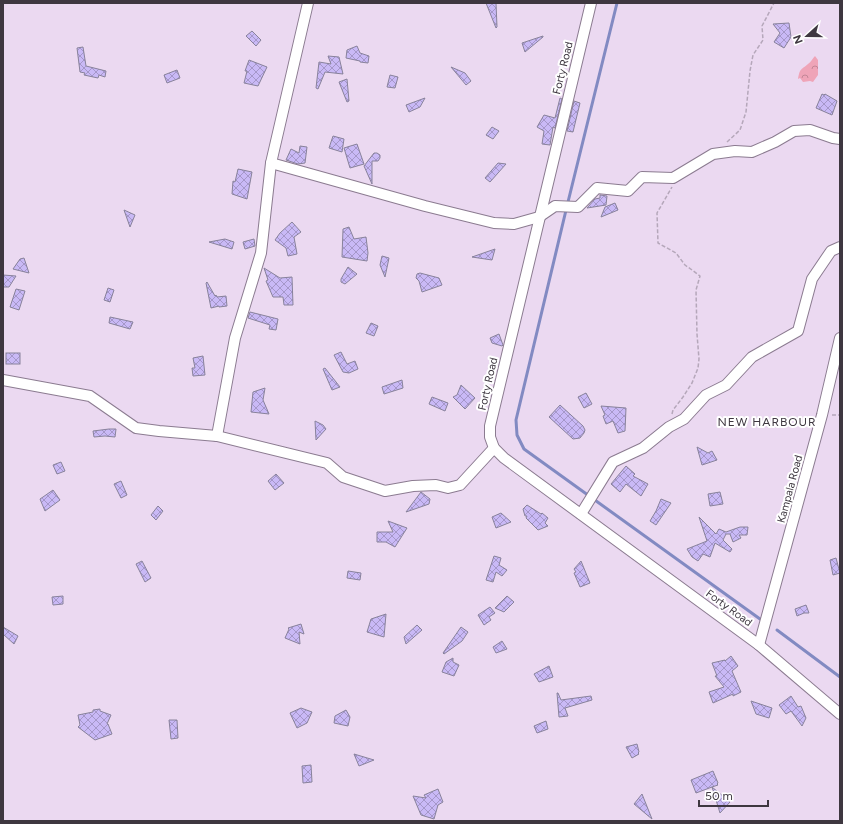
<svg xmlns="http://www.w3.org/2000/svg" width="843" height="824" font-family="Figtree,sans-serif">
	<style>
		.forest { fill: url(#forest-crowns) }
		.lines { fill: none; stroke-linecap: round; stroke-linejoin: round }
		.stream { stroke: #828ac2; stroke-width: 3 }
		.building { fill: url(#building-cross-hatch); stroke: #88829b }
		.street-casing { stroke: #8b7b90; stroke-width: 12 }
		.path { stroke: #b5a7ba; stroke-width: 1.5; stroke-dasharray: 4 2; stroke-linecap: butt }
		.street { stroke: #fff; stroke-width: 10 }
		.labels { text-anchor: middle; dominant-baseline: central; stroke-width: 4; stroke-linejoin: round; paint-order: stroke }
		.street-label { font-size: 11px; fill: #3e3740; stroke: #fff }
		.neighbourhood-label { font-size: 12px; letter-spacing: 1px; fill: #3e3740; stroke: #fff }
	</style>
	<defs>
		<pattern id="forest-crowns" width="20" height="18" patternUnits="userSpaceOnUse"><rect width="20" height="18" fill="#efa4b8"/><path d="M2 6a3 3 0 1 1 6 0M12 15a3 3 0 1 1 6 0" fill="none" stroke="#c38697"/></pattern>
		<pattern id="building-cross-hatch" width="8" height="8" patternUnits="userSpaceOnUse"><rect width="8" height="8" fill="#c9b9f6"/><path d="M0 0l8 8M0 8l8-8" fill="none" stroke="#a597c9"/></pattern>
	</defs>
	<rect width="100%" height="100%" fill="#ebd9f1"/>
	<path class="forest" d="M815 56 818 60V75L813 82 810 81 803 82 800 78 798 79C800 68 801 70 808 64 811 62 813 58 815 56Z"/>
	<g class="lines">
		<g class="stream">
			<path d="M617 3 567 206 516 420 517 435 524 449 760 619"/>
			<path d="M777 630 840 677"/>
		</g>
	</g>
	<g class="building">
		<path d="M486 3H496L497 27 496 28Z"/>
		<path d="M789 23 791 37 784 48 774 42 780 33 773 24Z"/>
		<path d="M252 31 261 40 256 46 246 36Z"/>
		<path d="M543 36V37L525 52 522 43Z"/>
		<path d="M357 46 360 53 369 56 368 63 360 62V61L346 58 347 50Z"/>
		<path d="M83 47 86 66 106 71 105 77 99 75 98 78 84 75 85 73 80 72 77 48Z"/>
		<path d="M328 56 339 57 343 74 325 72 318 89 316 88 319 62 331 64Z"/>
		<path d="M249 60 267 67 258 86 244 83 247 71H245Z"/>
		<path d="M451 67 465 73 471 81 466 85Z"/>
		<path d="M177 70 180 78 167 83 164 75Z"/>
		<path d="M390 75 398 77 395 88 387 87Z"/>
		<path d="M347 79 349 101 347 102 339 82Z"/>
		<path d="M822 94 824 95 825 94 837 101 832 115 816 108Z"/>
		<path d="M425 98 420 107 409 112 406 105Z"/>
		<path d="M560 98 562 99 555 128 553 127 550 145 542 144 544 131 537 127 544 115 555 118Z"/>
		<path d="M574 101 580 103 573 132 567 131Z"/>
		<path d="M492 127 499 131 493 139 486 135Z"/>
		<path d="M333 136 344 139 342 152 329 148Z"/>
		<path d="M357 144 364 164 350 168 344 148Z"/>
		<path d="M300 146 307 147 305 163 298 164 286 160 291 149 299 153Z"/>
		<path d="M374 153H377L380 155V158L378 161H372V184L364 166Z"/>
		<path d="M498 163 506 164 490 182 485 178Z"/>
		<path d="M238 169 252 172 247 199 232 194 233 181 235 182Z"/>
		<path d="M600 195 607 196 606 205 587 208 595 199 600 198Z"/>
		<path d="M615 203 618 210 601 217 605 207Z"/>
		<path d="M124 210 135 215 130 227Z"/>
		<path d="M292 222 301 232 294 237 297 254 288 256 286 248 275 240 280 233Z"/>
		<path d="M349 227 354 239 366 237 368 253 367 261 342 257 343 229Z"/>
		<path d="M225 239 234 242 232 249 209 242Z"/>
		<path d="M254 239 255 246 245 249 243 242Z"/>
		<path d="M495 249 492 260 472 257Z"/>
		<path d="M382 256 389 258 385 277 380 265Z"/>
		<path d="M24 258 29 273 13 269 20 259Z"/>
		<path d="M348 267 357 274 345 284 341 282V279Z"/>
		<path d="M264 268 280 278 292 277 293 305H284L283 297H273L266 281 268 280Z"/>
		<path d="M420 273 439 278 442 285 422 292 419 281 416 278 417 274Z"/>
		<path d="M3 275 16 276 9 287H3Z"/>
		<path d="M207 282 215 296 216 295 217 297 226 296 227 306 219 307V306L211 308 206 283Z"/>
		<path d="M108 288 114 290 110 302 104 300Z"/>
		<path d="M16 289 25 291 19 310 10 307Z"/>
		<path d="M250 312 278 319 276 330 269 329 270 325 248 318Z"/>
		<path d="M110 317 133 322 130 329 109 323Z"/>
		<path d="M371 323 378 326 374 336 366 333Z"/>
		<path d="M499 334 503 345 502 346 492 343 490 338Z"/>
		<path d="M341 352 347 364 355 361 358 369 349 373 343 372 334 355Z"/>
		<rect x="6" y="353" width="14" height="11"/>
		<path d="M203 356 205 375 193 376 192 368H195L193 358Z"/>
		<path d="M325 368 340 387 332 390 323 369Z"/>
		<path d="M402 380 403 388 384 394 382 387Z"/>
		<path d="M461 385 475 398 465 409 453 397 457 395Z"/>
		<path d="M265 388 263 400 269 414 251 412 253 392Z"/>
		<path d="M586 393 592 404 584 408 578 397Z"/>
		<path d="M432 397 448 403 445 411 429 404Z"/>
		<path d="M560 405 583 426 585 430 584 433 580 438 573 439 549 417Z"/>
		<path d="M601 406 626 408 625 431 618 433 613 421 606 424 603 416 605 415Z"/>
		<path d="M315 421 323 425 326 429 316 440Z"/>
		<path d="M109 429H116L115 437 105 436 94 437 93 431Z"/>
		<path d="M697 447 708 453 712 451 717 460 702 465Z"/>
		<path d="M61 462 65 471 57 474 53 465Z"/>
		<path d="M626 466 635 474 633 476 648 484 641 496 626 484 620 492 611 484Z"/>
		<path d="M276 474 284 483 275 490 268 481Z"/>
		<path d="M121 481 127 495 121 498 114 484Z"/>
		<path d="M53 490 60 500 45 511 40 499 43 497Z"/>
		<path d="M421 492 430 499 429 504 406 512Z"/>
		<path d="M720 492 723 504 710 506 708 494Z"/>
		<path d="M661 499 671 503 656 525 650 521 656 511Z"/>
		<path d="M527 505 541 514 542 513 548 518 545 523 548 526 538 530 526 518 527 516H525L523 509Z"/>
		<path d="M158 506 163 511 156 520 151 515Z"/>
		<path d="M501 513 511 522 496 528 492 517Z"/>
		<path d="M699 517 716 534 719 529 726 532 740 527H748L747 535H739L741 538 733 542 730 534H726L723 540 732 549 730 552 715 543 710 557 703 554 698 561 692 557 687 549 707 541Z"/>
		<path d="M388 521 407 528 395 547 386 542H377V532H393Z"/>
		<path d="M494 556 501 558 499 565 507 570 502 576 496 572 493 582 486 580Z"/>
		<path d="M836 558 840 573 833 575 830 560Z"/>
		<path d="M142 561 151 578 145 582 136 564Z"/>
		<path d="M581 561 590 583 580 587 574 573 576 572 574 569Z"/>
		<path d="M348 571 361 573 360 580 347 578Z"/>
		<path d="M63 596V604L53 605 52 597Z"/>
		<path d="M507 596 514 602 504 612 495 608Z"/>
		<path d="M806 605 809 613H804L797 616 795 609Z"/>
		<path d="M490 607 495 613 489 617 491 620 484 625 478 615Z"/>
		<path d="M386 614 384 637 367 632 371 619Z"/>
		<path d="M301 624 304 634 299 632 300 644 285 638 289 629 288 628Z"/>
		<path d="M417 625 422 630 406 644 404 637Z"/>
		<path d="M3 627 18 636 14 644 3 634Z"/>
		<path d="M461 627 468 632 462 641 444 654 443 653Z"/>
		<path d="M502 641 507 649 496 653 493 647Z"/>
		<path d="M731 656 738 666 732 671 741 692 733 696V694L713 703 709 692 724 687 715 676H717L712 663 725 660V661Z"/>
		<path d="M453 658V662L459 665 454 676 442 672 446 662Z"/>
		<path d="M549 666 553 677 539 682 534 674Z"/>
		<path d="M557 693H558L561 700 591 696 592 700 565 708 568 716 559 717Z"/>
		<path d="M791 696 798 707 801 706 806 718 802 726 791 711 786 714 779 705Z"/>
		<path d="M751 701 772 708 769 718 756 714Z"/>
		<path d="M301 708 312 712 307 723 297 728 290 713Z"/>
		<path d="M100 709V711L111 715 107 724H108L112 734 95 740 78 727 80 725 78 715 93 712V710Z"/>
		<path d="M346 710 350 717 348 726 334 723 335 716Z"/>
		<path d="M169 720H177L178 738 171 739Z"/>
		<path d="M546 721 548 729 537 733 534 726Z"/>
		<path d="M637 744 639 752 638 753 639 754 632 758 626 747Z"/>
		<path d="M354 754 374 760 359 766Z"/>
		<path d="M311 765 312 782 303 783 302 766Z"/>
		<path d="M713 771 718 783 717 784 718 785 712 787 730 802 720 813 712 787 696 793 691 780Z"/>
		<path d="M438 789 443 802 438 805 434 819 421 815 413 796 426 798 424 795Z"/>
		<path d="M642 794 652 819 634 804Z"/>
	</g>
	<g class="lines">
		<defs>
			<g id="street">
				<path d="M591 3 490 426V437L494 448 504 458 759 645 840 714"/>
				<path d="M271 163 425 206 494 223 514 224 539 217 555 206 578 207 597 188 628 191 642 177 673 178 713 154 735 151 752 152 775 142 794 131 810 130 833 138 840 139"/>
				<path d="M3 380 90 396 136 428 159 431 217 436 327 463 343 477 385 491 413 486 436 485 448 488 460 485 494 448"/>
				<path d="M217 436 235 338 261 253 271 163 308 3"/>
				<path d="M581 514 613 462 643 448 669 427 684 419 706 395 726 385 752 357 798 331 812 279 831 251 840 247"/>
				<path d="M759 645 822 415 840 338"/>
			</g>
		</defs>
		<use href="#street" class="street-casing"/>
		<g class="path">
			<path d="M727 142 740 130 746 112 750 71 753 55 763 40 762 26 774 3"/>
			<path d="M672 414 673 410 683 397 692 383 698 368 699 359 697 334 696 290 700 276 692 270 685 265 676 253 658 243 657 213 672 187"/>
			<path d="M832 415H840"/>
		</g>
		<use href="#street" class="street"/>
	</g>
	<g class="labels">
		<g class="street-label">
			<text transform="translate(563 68) rotate(-76)">Forty Road</text>
			<text transform="translate(488 384) rotate(-77)">Forty Road</text>
			<text transform="translate(790 489) rotate(-75)">Kampala Road</text>
			<text transform="translate(729 608) rotate(36)">Forty Road</text>
		</g>
		<g class="neighbourhood-label">
			<text x="767" y="422">NEW HARBOUR</text>
		</g>
	</g>
	<rect width="843" height="824" fill="none" stroke="#3e3740" stroke-width="8"/>
	<g transform="translate(807 36) rotate(249)" stroke="#ffffff" stroke-width="3" paint-order="stroke">
	<path d="M0-3L7 15L0 10L-7 15Z" fill="#3e3740"/>
	<text y="-6" font-size="11" font-weight="bold" text-anchor="middle" fill="#3e3740">N</text>
	</g>
	<path d="M699 800v6h69v-6" fill="none" stroke="#3e3740" stroke-width="2"/>
	<text x="705" y="800" font-size="12" fill="#3e3740" stroke="#ffffff" stroke-width="3" paint-order="stroke">50 m</text>
</svg>
